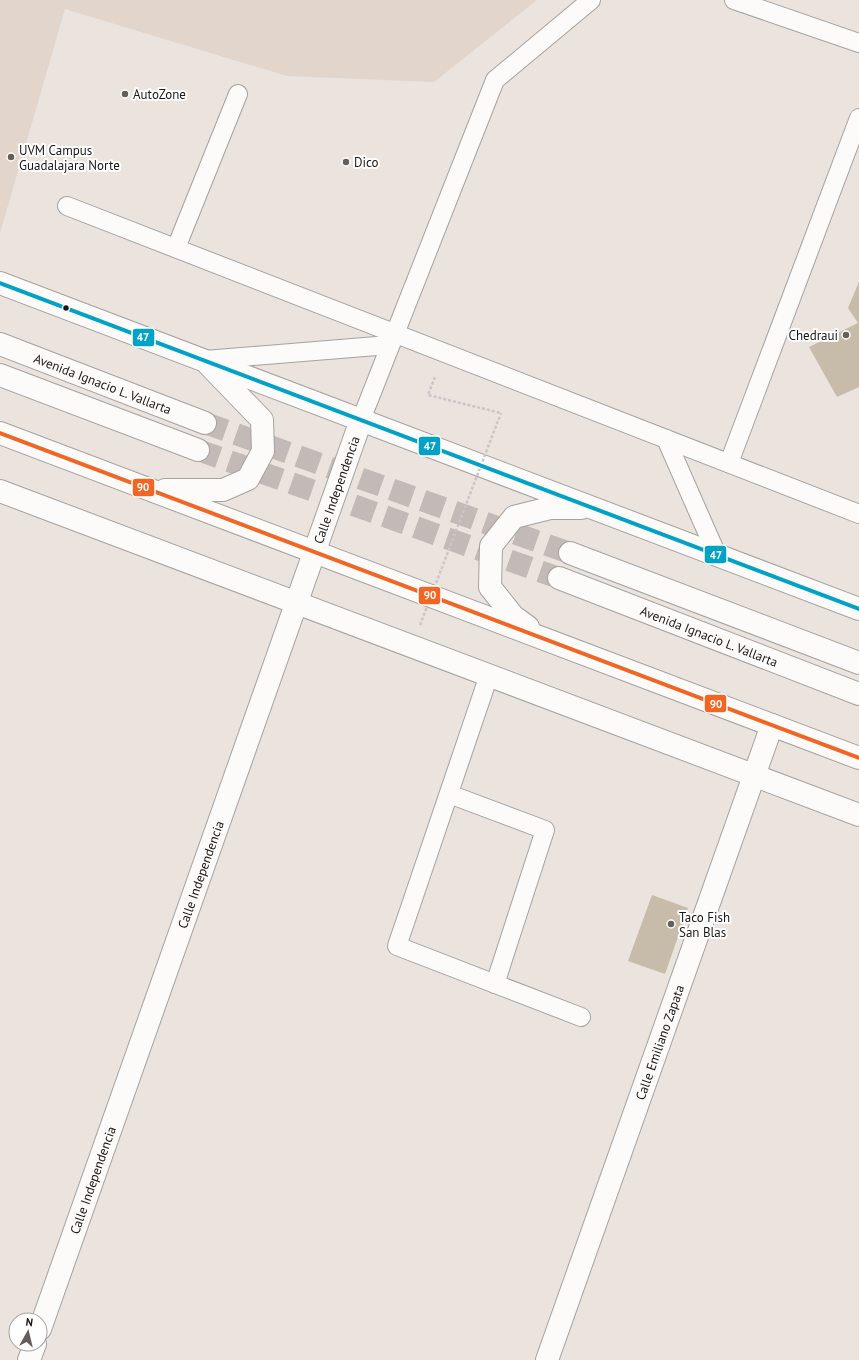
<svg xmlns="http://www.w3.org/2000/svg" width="859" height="1360" font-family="'PT Sans',sans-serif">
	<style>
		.built { fill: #e2d5cc }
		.building { fill: #c7bba9 }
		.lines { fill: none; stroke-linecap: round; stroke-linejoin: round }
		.trunk-tunnel { stroke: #c1bab6; stroke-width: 22; stroke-dasharray: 22 11; stroke-linecap: butt }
		.service-casing { stroke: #a6a29e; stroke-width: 20 }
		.minor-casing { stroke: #a6a29e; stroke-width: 24 }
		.tertiary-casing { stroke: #a6a29e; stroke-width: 24 }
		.trunk-casing { stroke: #a6a29e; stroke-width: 24 }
		.path { stroke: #c8c6c6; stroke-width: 2.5; stroke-dasharray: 3 2; stroke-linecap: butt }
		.service { stroke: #fcfbfa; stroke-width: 18 }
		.minor { stroke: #fcfbfa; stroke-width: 22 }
		.tertiary { stroke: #fcfbfa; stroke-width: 22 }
		.trunk { stroke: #fcfbfa; stroke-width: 22 }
		.path-bridge { stroke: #c8c6c6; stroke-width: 2.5; stroke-dasharray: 3 2; stroke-linecap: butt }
		.bus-1-casing { stroke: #fff; stroke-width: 7 }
		.bus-2-casing { stroke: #fff; stroke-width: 7 }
		.bus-1 { stroke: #01a2c5; stroke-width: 4 }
		.bus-2 { stroke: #f26522; stroke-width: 4 }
		.poi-dot { fill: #645f5b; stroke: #fff; stroke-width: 1.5 }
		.bus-dot { fill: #1c1815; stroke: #fff; stroke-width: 1.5 }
		.labels { text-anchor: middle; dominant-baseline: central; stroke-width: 4; stroke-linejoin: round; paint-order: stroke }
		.poi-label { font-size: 13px; fill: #1c1815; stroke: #fff; text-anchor: start }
		.street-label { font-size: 13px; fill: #1c1815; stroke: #fff }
		.line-badge { stroke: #fff; stroke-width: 1.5 }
		.badge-label { font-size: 11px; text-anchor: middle; font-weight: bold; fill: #fff }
	</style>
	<rect width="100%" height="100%" fill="#eae3de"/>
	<path class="built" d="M0 0H537L434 82 287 76 65 9 0 233Z"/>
	<g class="building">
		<path d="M859 282V387L837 397 809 347 858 323 848 308Z"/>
		<path d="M652 895 688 908 665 974 628 961Z"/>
	</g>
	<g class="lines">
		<g class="trunk-tunnel">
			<path d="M205 423 570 553"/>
			<path d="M198 450 559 578"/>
		</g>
		<defs>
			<g id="service">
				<path d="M734 0 859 43"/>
				<path d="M67 206 859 514"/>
				<path d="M176 248 238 94"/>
				<path d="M205 360 389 345"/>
				<path d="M361 420 495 80 591 0"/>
				<path d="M666 439 717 555"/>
				<path d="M729 463 859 118"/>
				<path d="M489 675 397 946 581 1017"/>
				<path d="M449 794 545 830 495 984"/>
			</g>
			<g id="minor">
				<path d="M0 491 859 815"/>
				<path id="s1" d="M547 1360 772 725"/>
			</g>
			<g id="tertiary">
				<path d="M0 283 859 609"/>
				<path d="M0 433 859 758"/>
				<path d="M165 490H223L248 479 263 451 262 420 208 364"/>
				<path d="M528 627 513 616 490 587 491 546 514 517 550 508H581"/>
				<path id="s2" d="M40 1329 361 420"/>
				<path d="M29 1360 35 1344"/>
			</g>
			<g id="trunk">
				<path id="s3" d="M0 344 205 423"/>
				<path d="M0 375 198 450"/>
				<path d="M570 553 859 663"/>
				<path id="s4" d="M559 578 859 694"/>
			</g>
		</defs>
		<use href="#service" class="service-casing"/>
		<use href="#minor" class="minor-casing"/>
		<use href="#tertiary" class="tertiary-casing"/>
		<use href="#trunk" class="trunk-casing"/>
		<path class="path" d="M435 377 428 395 501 413"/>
		<use href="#service" class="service"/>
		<use href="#minor" class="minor"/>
		<use href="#tertiary" class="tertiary"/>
		<use href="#trunk" class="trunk"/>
		<path class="path-bridge" d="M420 625 501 413"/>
		<defs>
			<path id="bus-1" d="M0 283 859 609"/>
			<path id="bus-2" d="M0 433 859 758"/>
		</defs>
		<use href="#bus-1" class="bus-1-casing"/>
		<use href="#bus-2" class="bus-2-casing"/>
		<use href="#bus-1" class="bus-1"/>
		<use href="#bus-2" class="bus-2"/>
	</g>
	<g class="poi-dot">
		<circle cx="125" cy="94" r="4"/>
		<circle cx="11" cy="157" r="4"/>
		<circle cx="346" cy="162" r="4"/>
		<circle cx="846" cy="335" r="4"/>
		<circle cx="671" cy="924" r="4"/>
	</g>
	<circle class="bus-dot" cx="66" cy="308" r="3.5"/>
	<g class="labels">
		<g class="poi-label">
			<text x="133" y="94">AutoZone</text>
			<text x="19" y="150">UVM Campus<tspan x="19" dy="15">Guadalajara Norte</tspan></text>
			<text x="354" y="162">Dico</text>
			<text x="838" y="335" text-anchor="end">Chedraui</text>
			<text x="679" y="917">Taco Fish<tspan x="679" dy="15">San Blas</tspan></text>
		</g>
		<g class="street-label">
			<text stroke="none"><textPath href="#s3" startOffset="110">Avenida Ignacio L. Vallarta</textPath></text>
			<text stroke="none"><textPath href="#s2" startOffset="890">Calle Independencia</textPath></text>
			<text stroke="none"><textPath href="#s4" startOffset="161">Avenida Ignacio L. Vallarta</textPath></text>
			<text stroke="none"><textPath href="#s2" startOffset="482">Calle Independencia</textPath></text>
			<text stroke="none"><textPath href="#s1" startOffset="337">Calle Emiliano Zapata</textPath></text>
			<text stroke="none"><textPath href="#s2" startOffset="158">Calle Independencia</textPath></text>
		</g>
	</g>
	<g class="line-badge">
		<rect x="132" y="328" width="23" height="19" rx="4" fill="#01a2c5"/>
		<rect x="418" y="436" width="23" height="20" rx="4" fill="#01a2c5"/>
		<rect x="132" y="478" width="23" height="19" rx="4" fill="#f26522"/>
		<rect x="704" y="545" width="23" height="19" rx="4" fill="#01a2c5"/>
		<rect x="418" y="586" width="23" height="19" rx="4" fill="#f26522"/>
		<rect x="704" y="694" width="23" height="19" rx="4" fill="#f26522"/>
	</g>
	<g class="badge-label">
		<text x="143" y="341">47</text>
		<text x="430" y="450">47</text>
		<text x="143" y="491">90</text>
		<text x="716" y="559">47</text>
		<text x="430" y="599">90</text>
		<text x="716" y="708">90</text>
	</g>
	<g transform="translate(28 1332) rotate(8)"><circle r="19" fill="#ffffff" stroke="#a4a3a1"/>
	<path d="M0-3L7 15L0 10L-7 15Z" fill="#645f5b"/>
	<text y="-6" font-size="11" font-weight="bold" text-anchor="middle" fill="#1c1815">N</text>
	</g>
</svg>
